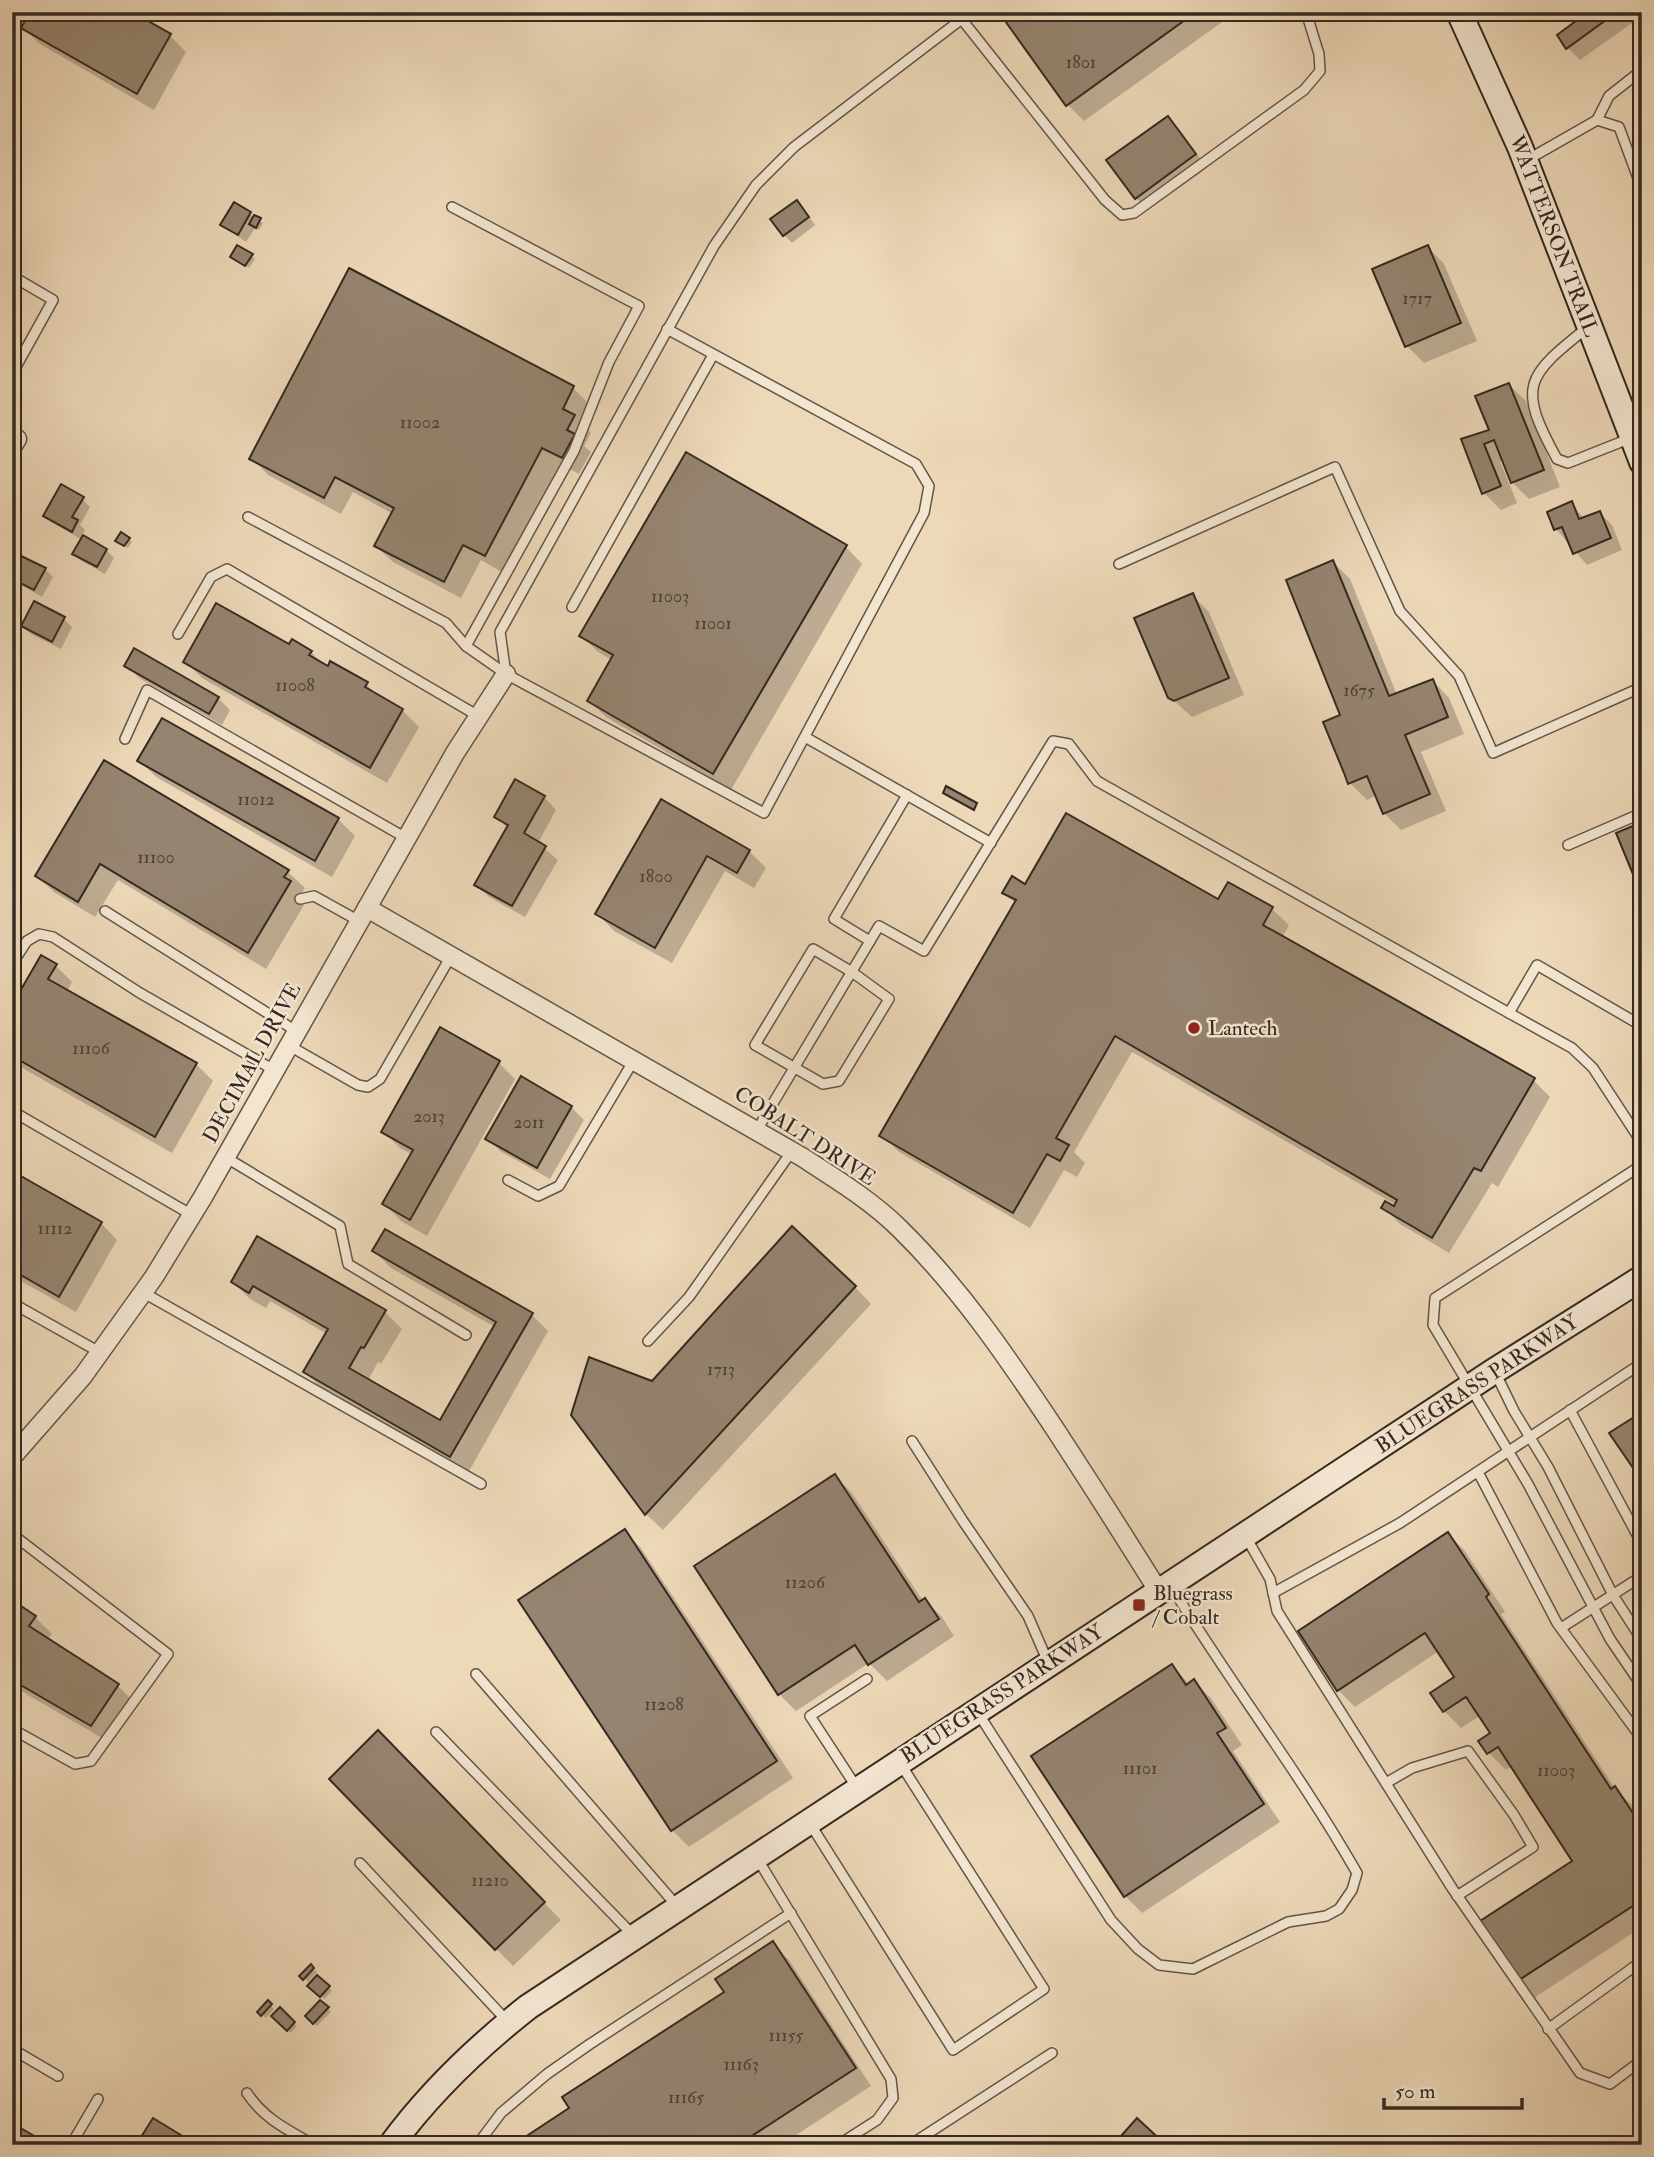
<svg xmlns="http://www.w3.org/2000/svg" width="1654" height="2157" font-family="'IM FELL Double Pica',serif">
	<style>
		.shadow { fill: #0003 }
		.building { fill: #958470; stroke: #352922; stroke-width: 2 }
		.lines { fill: none; stroke-linecap: round; stroke-linejoin: round }
		.lane-casing { stroke: #635548; stroke-width: 12 }
		.street-casing { stroke: #635548; stroke-width: 21 }
		.secondary-casing { stroke: #352922; stroke-width: 28 }
		.lane { stroke: #f3e6d1; stroke-width: 9 }
		.street { stroke: #f3e6d1; stroke-width: 18 }
		.secondary { stroke: #f3e6d1; stroke-width: 24 }
		.poi-dot { fill: #8f2418; stroke: #f3e6d1; stroke-width: 2.5 }
		.labels { text-anchor: middle; dominant-baseline: central; stroke-width: 5; stroke-linejoin: round; paint-order: stroke }
		.number-label { font-size: 18px; fill: #4d4036 }
		.street-label { font-size: 21px; fill: #352922; stroke: #f3e6d1 }
		.poi-label { font-size: 21px; fill: #352922; stroke: #f3e6d1; text-anchor: start }
	</style>
	<rect width="100%" height="100%" fill="#edd8b8"/>
	<filter id="stains"><feTurbulence type="fractalNoise" baseFrequency=".00286" numOctaves="4"/><feColorMatrix values="0 0 0 0 .2 0 0 0 0 .09 0 0 0 0 .02 0 0 0 .5 -.17"/></filter>
	<radialGradient id="worn" r=".72"><stop offset=".6" stop-color="#630" stop-opacity="0"/><stop offset="1" stop-color="#630" stop-opacity=".3"/></radialGradient>
	<g class="shadow">
		<path d="M1014 12H1236L1084 121 1068 105Z"/>
		<path d="M1592 12H1642V16L1580 60 1568 48Z"/>
		<path d="M23 28 170 36 186 52 154 110 40 44Z"/>
		<path d="M1168 118 1180 130 1207 168 1148 210 1136 198Z"/>
		<path d="M235 205 263 223 259 230 255 228 246 242 222 225Z"/>
		<path d="M804 210 815 225 792 243 784 235Z"/>
		<path d="M1428 247 1444 264 1477 341 1424 363 1407 346Z"/>
		<path d="M251 256 255 259 249 268 236 260Z"/>
		<path d="M350 270 573 388 590 405 581 423 591 433 584 446 591 452 579 474 560 464 502 572 481 560 461 598 393 562 376 546 393 514 353 492 341 514 268 475 252 458Z"/>
		<path d="M1509 385 1526 401 1560 487 1529 499 1512 482 1503 460 1500 461 1517 503 1501 510 1484 493 1463 440 1491 431Z"/>
		<path d="M82 499 90 507 80 525 85 530 81 536 106 550 114 558 105 574 82 561 75 553 82 540 54 523 46 515Z"/>
		<path d="M1571 504 1585 519 1600 513 1612 525 1622 550 1587 565 1556 529Z"/>
		<path d="M129 539 132 542 128 548 121 544Z"/>
		<path d="M846 547 862 564 731 790 606 717 589 700 612 660 598 652 581 635Z"/>
		<path d="M12 559 45 569 53 577 42 597 12 580Z"/>
		<path d="M1333 562 1350 579 1397 695 1433 681 1449 698 1464 734 1421 752 1446 811 1401 830 1384 813 1377 795 1367 800 1350 783 1343 716Z"/>
		<path d="M1192 595 1209 612 1244 695 1192 717 1170 697Z"/>
		<path d="M35 604 64 619 72 627 61 649 31 634 23 626Z"/>
		<path d="M290 647 311 652 324 666 366 684 380 698 402 710 419 727 387 783 202 678 185 662Z"/>
		<path d="M127 665 218 698 230 710 222 725 139 678Z"/>
		<path d="M139 760 338 819 355 836 332 877 156 777Z"/>
		<path d="M105 762 288 872 305 888 301 894 307 900 266 969 118 880 95 917 54 892 37 876Z"/>
		<path d="M544 797 556 810 538 843 558 860 525 917 489 897 476 884 508 829 496 816Z"/>
		<path d="M661 801 749 851 766 868 754 888 725 871 672 963 614 931 598 914Z"/>
		<path d="M1026 886 1218 902 1272 909 1289 925 1282 938 1533 1080 1550 1097 1498 1187 1492 1183 1449 1253 1400 1224 1383 1207 1395 1208 1396 1205 1132 1052 1074 1152 1085 1163 1077 1177 1064 1170 1030 1228 899 1152 882 1135 1016 904 1005 892Z"/>
		<path d="M55 965 72 982 67 991 196 1064 213 1081 172 1153 12 1062V1009Z"/>
		<path d="M499 1063 515 1079 427 1236 401 1221 385 1204 413 1155 400 1148 383 1131Z"/>
		<path d="M571 1107 584 1120 550 1179 500 1151 488 1138Z"/>
		<path d="M12 1173 101 1223 117 1240 76 1312 12 1276Z"/>
		<path d="M258 1239 385 1312 402 1329 381 1364 378 1362 368 1381 440 1422 495 1327 391 1268 374 1251 532 1315 548 1331 468 1473 322 1389 305 1372 327 1334 270 1301 266 1308 250 1299 233 1282Z"/>
		<path d="M855 1287 871 1304 663 1530 646 1514 573 1415 651 1382Z"/>
		<path d="M835 1476 852 1493 923 1601 925 1600 942 1617 954 1636 887 1681 869 1663 796 1711 779 1694Z"/>
		<path d="M624 1531 641 1548 793 1778 689 1847 672 1830Z"/>
		<path d="M1448 1534 1465 1551 1505 1612 1501 1614 1616 1790 1632 1805 1642 1821V1927L1534 1998 1518 1981 1575 1861 1512 1766 1506 1770 1489 1753 1481 1741 1492 1733 1480 1716 1461 1728 1444 1711 1433 1693 1456 1678 1439 1651 1355 1707 1338 1690Z"/>
		<path d="M12 1602 35 1617 52 1634 47 1640 118 1686 134 1702 109 1742 16 1688 12 1694Z"/>
		<path d="M1172 1666 1190 1685 1194 1682 1211 1698 1242 1745 1233 1751 1280 1822 1142 1913 1125 1896Z"/>
		<path d="M378 1733 561 1920 513 1966 331 1779Z"/>
		<path d="M772 1943 789 1960 871 2086 781 2145H516L572 2109 726 1992Z"/>
		<path d="M311 1967 317 1972 308 1982 302 1976Z"/>
		<path d="M318 1978 332 1991 324 1999 310 1986Z"/>
		<path d="M321 2002 331 2012 317 2026 307 2016Z"/>
		<path d="M268 2003 274 2009 266 2018 259 2012Z"/>
		<path d="M280 2009 297 2026 291 2033 273 2016Z"/>
		<path d="M35 2138 41 2145H12Z"/>
	</g>
	<g class="building">
		<path d="M30 12H132L171 34 137 94 21 28Z"/>
		<path d="M1011 12H1196L1066 106 1003 18Z"/>
		<path d="M1588 12H1617L1566 49 1557 35Z"/>
		<path d="M1168 116 1196 154 1135 199 1106 160Z"/>
		<path d="M797 200 809 217 783 236 770 219Z"/>
		<path d="M234 202 251 212 238 235 220 225Z"/>
		<path d="M254 215 261 218 256 228 249 224Z"/>
		<path d="M237 245 253 254 245 266 230 257Z"/>
		<path d="M1428 245 1461 323 1405 347 1372 269Z"/>
		<path d="M349 268 574 386 563 409 575 415 567 430 575 434 562 458 542 448 485 556 463 545 444 582 374 546 394 508 335 477 324 498 249 459Z"/>
		<path d="M1509 383 1544 470 1511 483 1494 440 1484 444 1501 486 1482 494 1461 439 1489 430 1475 396Z"/>
		<path d="M686 452 847 545 713 774 587 701 613 655 579 636Z"/>
		<path d="M61 484 84 497 72 517 78 520 72 532 43 516Z"/>
		<path d="M1572 501 1579 519 1600 511 1611 538 1573 554 1562 527 1554 530 1547 512Z"/>
		<path d="M121 532 130 538 124 546 115 541Z"/>
		<path d="M83 535 107 549 97 567 72 554Z"/>
		<path d="M17 554 46 568 34 590 12 579V557L15 559Z"/>
		<path d="M1333 560 1389 696 1433 679 1448 717 1405 735 1430 794 1383 814 1367 776 1348 784 1344 773 1323 722 1340 715 1286 580Z"/>
		<path d="M1193 593 1229 678 1174 701 1168 698 1134 618Z"/>
		<path d="M34 601 65 617 52 642 21 626Z"/>
		<path d="M216 603 289 644 292 639 312 651 309 655 328 666 330 661 368 682 365 687 403 709 370 768 183 662Z"/>
		<path d="M134 648 219 697 209 714 124 666Z"/>
		<path d="M162 718 339 818 315 861 137 761Z"/>
		<path d="M104 760 289 870 284 877 291 881 248 953 100 864 78 902 35 876Z"/>
		<path d="M515 779 545 796 524 833 546 846 512 906 474 885 508 825 494 817Z"/>
		<path d="M946 786 977 803 974 810 943 793Z"/>
		<path d="M661 799 750 850 737 873 707 856 655 948 595 914Z"/>
		<path d="M1066 813 1218 899 1228 882 1273 907 1263 925 1535 1078 1481 1171 1474 1168 1432 1238 1381 1208 1385 1201 1394 1206 1397 1200 1115 1036 1056 1138 1069 1145 1060 1161 1047 1154 1013 1213 879 1136 1016 900 1002 893 1012 876 1025 884Z"/>
		<path d="M1642 822V896L1616 833Z"/>
		<path d="M41 955 57 964 48 979 197 1063 155 1137 12 1056V1005Z"/>
		<path d="M440 1027 500 1061 410 1220 382 1204 413 1150 381 1132Z"/>
		<path d="M521 1076 572 1106 537 1168 485 1139Z"/>
		<path d="M12 1171 102 1222 59 1297 12 1270Z"/>
		<path d="M792 1226 856 1286 645 1515 571 1415 589 1357 652 1381Z"/>
		<path d="M385 1229 533 1313 450 1457 303 1372 328 1329 253 1286 249 1293 231 1282 257 1236 386 1310 364 1348 361 1347 349 1368 440 1420 496 1322 372 1251Z"/>
		<path d="M1642 1412V1481L1609 1433Z"/>
		<path d="M835 1474 919 1602 925 1598 939 1619 868 1665 855 1645 778 1695 694 1566Z"/>
		<path d="M625 1529 777 1761 671 1831 518 1600Z"/>
		<path d="M1448 1532 1489 1594 1486 1597 1611 1789 1615 1786 1642 1827V1879L1638 1882 1642 1888V1900L1516 1982 1477 1923 1572 1861 1498 1747 1487 1754 1478 1741 1490 1733 1466 1697 1443 1712 1430 1693 1454 1677 1425 1633 1337 1691 1298 1631Z"/>
		<path d="M12 1600 36 1616 29 1626 119 1684 91 1726 12 1680Z"/>
		<path d="M1172 1664 1186 1685 1194 1679 1226 1728 1217 1733 1264 1804 1124 1897 1031 1756Z"/>
		<path d="M378 1730 545 1902 495 1950 329 1779Z"/>
		<path d="M773 1941 856 2068 738 2145H513L569 2108 562 2097 724 1992 715 1979Z"/>
		<path d="M311 1964 314 1968 303 1980 299 1976Z"/>
		<path d="M317 1975 330 1986 320 1997 307 1986Z"/>
		<path d="M268 2000 272 2004 261 2016 257 2012Z"/>
		<path d="M320 2000 329 2007 313 2024 305 2016Z"/>
		<path d="M280 2007 295 2022 287 2031 271 2016Z"/>
		<path d="M153 2118 197 2145H136Z"/>
		<path d="M1137 2118 1166 2145H1113Z"/>
		<path d="M12 2123 36 2137 31 2145H12Z"/>
	</g>
	<g class="lines">
		<defs>
			<g id="lane">
				<path d="M956 12 1105 200 1122 215 1134 213 1304 90 1320 71 1319 54 1306 12"/>
				<path d="M1597 120 1609 96 1642 70"/>
				<path d="M1527 160 1597 120 1619 127 1642 189"/>
				<path d="M452 207 639 306 609 362 574 451 466 646"/>
				<path d="M12 276 53 300 12 374"/>
				<path d="M1588 327C1525 377 1517 386 1557 459L1568 463 1631 438"/>
				<path d="M248 517 446 623 466 646 506 674 764 813 924 513 929 486 916 464 667 329"/>
				<path d="M1119 564 1335 467 1400 611 1459 676 1493 753 1642 687"/>
				<path d="M572 607 713 355"/>
				<path d="M178 634 211 577 227 569 480 717"/>
				<path d="M506 674 500 632 714 246 756 185 794 147 971 12"/>
				<path d="M805 737 991 843"/>
				<path d="M125 739 147 690 406 838"/>
				<path d="M1568 845 1642 813"/>
				<path d="M300 899 314 896 359 921"/>
				<path d="M105 911 296 1031"/>
				<path d="M870 941 834 919 907 795"/>
				<path d="M813 949 852 972 889 999 839 1081 823 1084 755 1045Z"/>
				<path d="M12 964 27 941 39 934 53 937 140 993 274 1070"/>
				<path d="M1509 1013 1572 1048 1593 1068 1642 1143"/>
				<path d="M288 1045 358 1085 368 1087 380 1079 451 956"/>
				<path d="M12 1111 192 1215"/>
				<path d="M757 1130 879 926 924 951 1053 741 1069 744 1097 781 1509 1013 1537 965 1642 1026"/>
				<path d="M225 1157 340 1226 348 1264 466 1335"/>
				<path d="M1642 1165 1435 1298 1433 1325 1528 1484 1610 1639 1642 1686"/>
				<path d="M508 1180 538 1196 559 1186 634 1060"/>
				<path d="M144 1293 481 1484"/>
				<path d="M12 1303 101 1353"/>
				<path d="M648 1341 689 1297 792 1151"/>
				<path d="M1495 1372 1514 1411 1548 1467 1613 1595 1642 1640"/>
				<path d="M1570 1410 1642 1544"/>
				<path d="M912 1441 963 1521 1028 1616 1048 1662"/>
				<path d="M1478 1472 1557 1623 1642 1739"/>
				<path d="M12 1534 168 1654 91 1761 75 1764 12 1729"/>
				<path d="M1246 1537 1270 1579 1277 1611 1452 1888 1580 2073 1610 2084 1642 2060"/>
				<path d="M1273 1593 1400 1523 1642 1363"/>
				<path d="M1561 1628 1642 1576"/>
				<path d="M476 1674 677 1906"/>
				<path d="M978 1713 1111 1920 1138 1949 1159 1965 1193 1969 1288 1922 1326 1916 1339 1909 1352 1890 1357 1873C1300 1773 1230 1683 1171 1586"/>
				<path d="M436 1732 633 1935"/>
				<path d="M1386 1783 1412 1768 1468 1751 1514 1815 1533 1847 1457 1896"/>
				<path d="M857 1788 810 1716 867 1679"/>
				<path d="M809 1822 953 2050 1044 1989 900 1763"/>
				<path d="M757 1858 891 2079 893 2098 877 2120 838 2145"/>
				<path d="M360 1863 507 2021"/>
				<path d="M1548 2029 1642 1961"/>
				<path d="M12 2049 58 2076"/>
				<path d="M247 2093C264 2119 288 2130 314 2145"/>
				<path d="M71 2145 98 2099"/>
				<path d="M477 2145 501 2113 547 2074 590 2044 791 1913"/>
				<path d="M910 2145 1052 2053"/>
			</g>
			<g id="street">
				<path d="M12 447 17 439"/>
				<path d="M367 908 802 1157C836 1179 872 1201 900 1229 960 1288 1007 1357 1053 1426 1089 1481 1124 1536 1159 1592"/>
				<path d="M12 1457 83 1376 154 1277 203 1197 455 753 506 674"/>
			</g>
			<g id="secondary">
				<path d="M1459 12 1520 147 1642 462"/>
				<path d="M391 2145C430 2092 476 2048 528 2007L1494 1371 1642 1278"/>
			</g>
		</defs>
		<use href="#lane" class="lane-casing"/>
		<use href="#street" class="street-casing"/>
		<use href="#secondary" class="secondary-casing"/>
		<use href="#lane" class="lane"/>
		<use href="#street" class="street"/>
		<use href="#secondary" class="secondary"/>
	</g>
	<g class="poi-dot">
		<circle cx="1194" cy="1028" r="7"/>
		<rect x="1132" y="1598" width="14" height="14" rx="3.5"/>
	</g>
	<g class="labels">
		<g class="number-label">
			<text x="1081" y="62">1801</text>
			<text x="1417" y="298">1717</text>
			<text x="420" y="422">11002</text>
			<text x="670" y="596">11003</text>
			<text x="713" y="623">11001</text>
			<text x="295" y="685">11008</text>
			<text x="1359" y="690">1675</text>
			<text x="256" y="799">11012</text>
			<text x="156" y="857">11100</text>
			<text x="656" y="876">1800</text>
			<text x="91" y="1048">11106</text>
			<text x="429" y="1116">2013</text>
			<text x="529" y="1122">2011</text>
			<text x="55" y="1228">11112</text>
			<text x="721" y="1369">1713</text>
			<text x="805" y="1582">11206</text>
			<text x="664" y="1704">11208</text>
			<text x="1140" y="1768">11101</text>
			<text x="1556" y="1770">11003</text>
			<text x="490" y="1880">11210</text>
			<text x="786" y="2035">11155</text>
			<text x="741" y="2064">11163</text>
			<text x="686" y="2097">11165</text>
		</g>
		<g class="street-label">
			<text transform="translate(1554 236) rotate(69)">WATTERSON TRAIL</text>
			<text transform="translate(252 1063) rotate(-61)">DECIMAL DRIVE</text>
			<text transform="translate(805 1136) rotate(33)">COBALT DRIVE</text>
			<text transform="translate(1477 1384) rotate(-33)">BLUEGRASS PARKWAY</text>
			<text transform="translate(1002 1694) rotate(-33)">BLUEGRASS PARKWAY</text>
		</g>
		<g class="poi-label">
			<text x="1208" y="1028">Lantech</text>
			<text x="1153" y="1593">Bluegrass<tspan x="1153" dy="24">/ Cobalt</tspan></text>
		</g>
	</g>
	<rect width="1654" height="2157" fill="none" stroke="#edd8b8" stroke-width="42"/>
	<rect x="14" y="14" width="1626" height="2129" fill="none" stroke="#352922" stroke-width="3.5"/>
	<rect x="21" y="21" width="1612" height="2115" fill="none" stroke="#352922" stroke-width="2"/>
	<path d="M1384 2098v10h138v-10" fill="none" stroke="#352922" stroke-width="3.5"/>
	<text x="1395" y="2098" font-size="21" fill="#352922" stroke="#f3e6d1" stroke-width="5" paint-order="stroke">50 m</text>
	<rect width="100%" height="100%" filter="url(#stains)"/>
	<rect width="100%" height="100%" fill="url(#worn)"/>
</svg>
